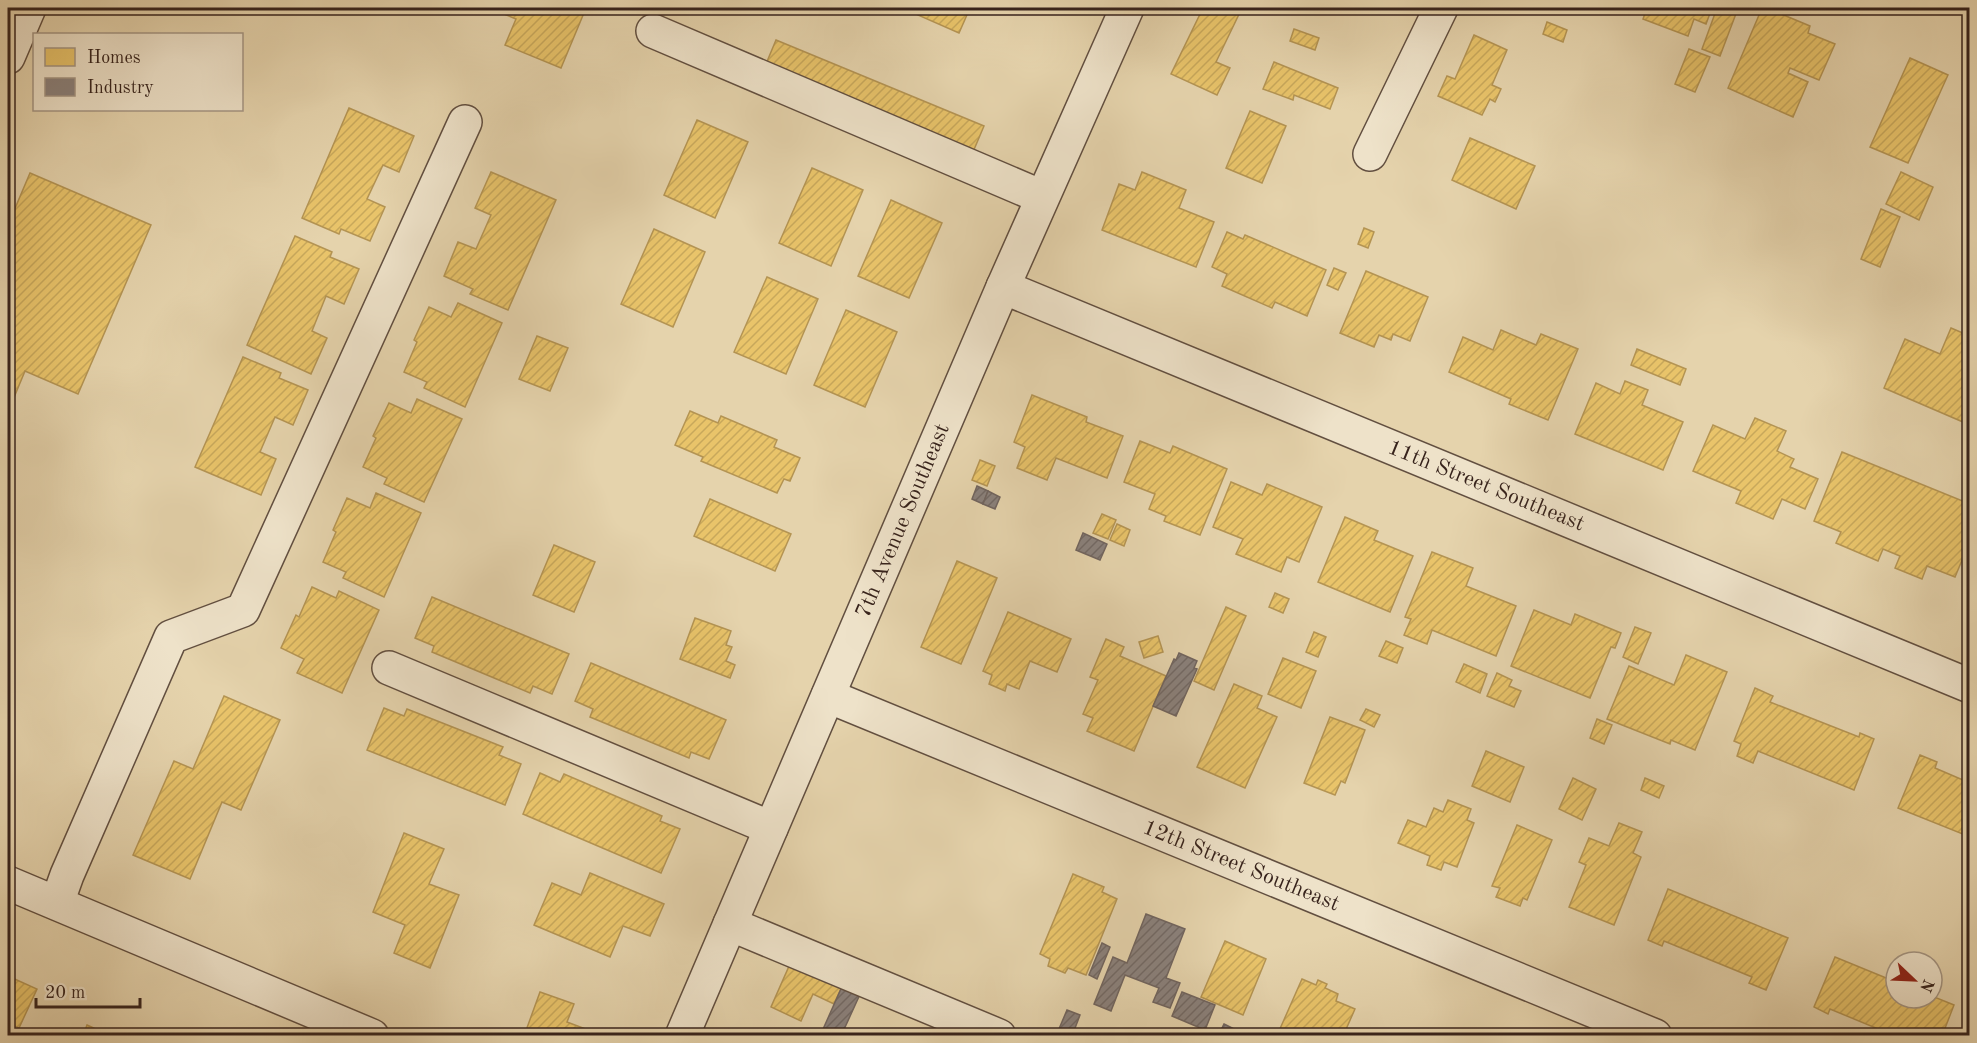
<svg xmlns="http://www.w3.org/2000/svg" width="1977" height="1043" font-family="'Old Standard TT',serif">
	<style>
		.homes { fill: url(#homes-hatch); stroke: #b49453; stroke-width: 1.5 }
		.industry { fill: url(#industry-hatch); stroke: #71655f; stroke-width: 1.5 }
		.lines { fill: none; stroke-linecap: round; stroke-linejoin: round }
		.minor-casing { stroke: #624f40; stroke-width: 36 }
		.minor { stroke: #eee2c9; stroke-width: 33 }
		.labels { text-anchor: middle; dominant-baseline: central; stroke-width: 6; stroke-linejoin: round; paint-order: stroke }
		.street-label { font-size: 22px; fill: #37231c; stroke: #eee2c9 }
	</style>
	<defs>
		<pattern id="homes-hatch" width="6" height="6" patternUnits="userSpaceOnUse" patternTransform="scale(1.5)"><rect width="6" height="6" fill="#e9c46a"/><path d="M-1 1l2-2M0 6l6-6M5 7l2-2" fill="none" stroke="#c8a85b"/></pattern>
		<pattern id="industry-hatch" width="6" height="6" patternUnits="userSpaceOnUse" patternTransform="scale(1.5)"><rect width="6" height="6" fill="#8a817c"/><path d="M-1 1l2-2M0 6l6-6M5 7l2-2" fill="none" stroke="#726965"/></pattern>
	</defs>
	<rect width="100%" height="100%" fill="#e5d3ac"/>
	<filter id="stains"><feTurbulence type="fractalNoise" baseFrequency=".00333" numOctaves="4"/><feColorMatrix values="0 0 0 0 .2 0 0 0 0 .09 0 0 0 0 .02 0 0 0 .5 -.17"/></filter>
	<radialGradient id="worn" r=".72"><stop offset=".6" stop-color="#630" stop-opacity="0"/><stop offset="1" stop-color="#630" stop-opacity=".3"/></radialGradient>
	<g class="homes">
		<path d="M500 8H586L561 68 505 45 516 19 499 12Z"/>
		<path d="M913 8H970L959 33 911 12Z"/>
		<path d="M1203 8H1242L1216 62 1230 68 1217 95 1171 74Z"/>
		<path d="M1647 8H1712L1706 24 1694 19 1688 36 1643 19Z"/>
		<path d="M1717 8H1728L1737 11 1720 56 1702 49Z"/>
		<path d="M1762 8H1767L1810 26 1808 33 1835 44 1819 80 1790 68 1788 73 1808 82 1793 117 1728 88Z"/>
		<path d="M1547 22 1567 30 1563 42 1543 34Z"/>
		<path d="M1294 29 1319 38 1315 50 1290 41Z"/>
		<path d="M1474 35 1507 50 1492 85 1501 89 1495 102 1490 99 1482 115 1438 96 1447 76 1455 79Z"/>
		<path d="M776 40 984 126 970 159 763 71Z"/>
		<path d="M1689 49 1710 57 1695 92 1675 84Z"/>
		<path d="M1910 58 1948 75 1908 163 1870 147Z"/>
		<path d="M1274 62 1338 88 1330 109 1294 95 1293 100 1263 89Z"/>
		<path d="M349 108 414 136 399 172 383 165 367 199 385 207 370 241 341 229 339 234 302 218Z"/>
		<path d="M1250 111 1286 126 1262 183 1226 168Z"/>
		<path d="M697 120 748 142 715 218 664 195Z"/>
		<path d="M1470 138 1535 166 1516 209 1452 180Z"/>
		<path d="M812 168 863 190 831 266 779 243Z"/>
		<path d="M491 172 556 200 508 310 470 294 473 289 444 276 458 242 476 249 491 215 475 208Z"/>
		<path d="M1142 172 1186 190 1179 208 1214 222 1196 267 1102 230 1119 184 1135 190Z"/>
		<path d="M1901 172 1933 187 1919 220 1886 204Z"/>
		<path d="M30 173 151 225 78 394 25 371 8 412V225Z"/>
		<path d="M891 200 942 223 909 298 858 276Z"/>
		<path d="M1881 209 1900 217 1880 267 1861 259Z"/>
		<path d="M1364 228 1374 232 1368 248 1358 244Z"/>
		<path d="M654 229 705 252 673 327 621 304Z"/>
		<path d="M1227 232 1243 239 1245 235 1326 270 1307 316 1275 302 1272 308 1222 286 1227 274 1212 267Z"/>
		<path d="M295 236 332 252 330 257 359 269 344 304 326 296 312 331 327 338 311 374 247 345Z"/>
		<path d="M1334 268 1346 273 1338 290 1327 285Z"/>
		<path d="M1366 271 1428 297 1410 341 1393 334 1391 340 1379 335 1374 347 1340 333Z"/>
		<path d="M767 277 818 299 786 374 734 352Z"/>
		<path d="M458 303 502 323 465 407 424 388 427 382 404 372 417 342 414 340 429 307 451 317Z"/>
		<path d="M846 310 897 332 865 407 814 385Z"/>
		<path d="M1951 328 1970 336V425L1884 388 1905 339 1940 354Z"/>
		<path d="M1501 330 1536 345 1541 334 1578 349 1548 420 1509 404 1511 399 1449 372 1463 337 1493 350Z"/>
		<path d="M537 336 568 348 550 391 519 379Z"/>
		<path d="M1637 349 1686 369 1680 385 1631 365Z"/>
		<path d="M243 357 281 373 279 378 308 390 293 425 275 417 260 452 276 459 261 495 195 467Z"/>
		<path d="M1625 381 1648 390 1642 405 1683 422 1663 470 1575 434 1596 383 1620 394Z"/>
		<path d="M1032 395 1087 417 1086 422 1123 436 1107 478 1056 458 1047 480 1017 468 1025 447 1014 442Z"/>
		<path d="M417 399 462 419 424 502 384 484 387 478 363 467 376 438 373 436 389 403 411 413Z"/>
		<path d="M690 411 718 423 721 416 777 440 774 447 800 458 790 481 784 479 777 493 701 461 703 457 675 445Z"/>
		<path d="M1755 418 1786 431 1777 451 1794 459 1790 467 1818 479 1805 509 1782 499 1773 519 1736 503 1741 491 1693 471 1713 425 1745 439Z"/>
		<path d="M1140 441 1170 453 1173 446 1227 469 1200 535 1164 521 1166 516 1149 509 1155 494 1124 482Z"/>
		<path d="M1842 452 1970 504V541L1955 577 1927 566 1922 579 1895 568 1900 556 1883 549 1878 561 1836 543 1841 532 1814 521Z"/>
		<path d="M980 460 995 466 987 486 972 480Z"/>
		<path d="M1231 482 1262 495 1267 484 1322 507 1299 562 1287 557 1281 572 1236 554 1243 539 1213 527Z"/>
		<path d="M376 493 421 513 384 597 343 578 346 572 323 562 336 532 333 530 347 498 370 508Z"/>
		<path d="M710 499 791 534 775 571 694 536Z"/>
		<path d="M1102 514 1116 520 1108 539 1093 533Z"/>
		<path d="M1345 517 1378 531 1374 540 1413 556 1390 612 1318 582Z"/>
		<path d="M1117 524 1130 530 1124 546 1110 540Z"/>
		<path d="M554 545 595 562 574 612 533 595Z"/>
		<path d="M1432 552 1473 568 1466 586 1516 606 1496 656 1432 630 1427 644 1404 635 1411 619 1405 617Z"/>
		<path d="M957 561 997 578 961 664 921 647Z"/>
		<path d="M312 587 336 598 339 591 379 610 342 693 297 673 304 659 281 648 296 615 299 617Z"/>
		<path d="M1275 593 1289 599 1283 613 1269 607Z"/>
		<path d="M432 597 569 654 552 694 533 686 530 693 432 652 434 646 415 638Z"/>
		<path d="M1226 607 1246 616 1214 690 1194 681Z"/>
		<path d="M1534 610 1571 625 1575 614 1621 633 1615 648 1611 647 1590 698 1511 666Z"/>
		<path d="M1008 612 1071 639 1057 672 1030 661 1019 689 1007 684 1005 691 989 684 992 675 983 671Z"/>
		<path d="M695 618 731 631 726 645 732 647 726 661 735 665 730 678 680 659Z"/>
		<path d="M1635 627 1651 633 1638 664 1623 657Z"/>
		<path d="M1314 632 1326 637 1318 657 1306 652Z"/>
		<path d="M1158 636 1163 652 1144 658 1139 642Z"/>
		<path d="M1106 639 1124 647 1120 656 1166 676 1134 751 1087 731 1093 718 1083 714 1098 680 1090 677Z"/>
		<path d="M1386 641 1403 648 1397 663 1379 656Z"/>
		<path d="M1686 655 1727 672 1695 750 1671 740 1670 744 1607 719 1629 666 1674 685Z"/>
		<path d="M1283 658 1316 671 1301 708 1268 694Z"/>
		<path d="M591 663 726 720 709 759 691 752 689 758 590 717 593 709 575 701Z"/>
		<path d="M1464 664 1487 674 1480 693 1456 682Z"/>
		<path d="M1497 673 1512 680 1509 686 1521 691 1514 707 1487 696Z"/>
		<path d="M1234 684 1262 696 1257 708 1277 717 1245 788 1197 767Z"/>
		<path d="M1755 688 1773 696 1770 702 1859 737 1860 733 1874 739 1854 790 1758 751 1753 763 1737 756 1741 744 1734 741Z"/>
		<path d="M224 696 280 720 241 810 222 802 190 879 133 855 174 761 193 769Z"/>
		<path d="M384 708 404 716 407 709 503 747 499 755 521 764 505 805 367 750Z"/>
		<path d="M1366 709 1380 715 1374 727 1360 720Z"/>
		<path d="M1330 717 1365 730 1345 783 1341 781 1335 795 1304 783Z"/>
		<path d="M1597 719 1612 725 1604 744 1590 738Z"/>
		<path d="M1486 751 1524 767 1510 802 1472 786Z"/>
		<path d="M1920 755 1937 762 1935 768 1970 783V837L1898 808Z"/>
		<path d="M540 773 560 782 564 774 662 816 660 821 680 829 661 873 523 814Z"/>
		<path d="M1573 778 1596 789 1582 820 1559 809Z"/>
		<path d="M1645 778 1664 786 1659 798 1641 790Z"/>
		<path d="M1448 800 1471 809 1467 820 1474 823 1457 867 1444 862 1441 870 1427 865 1430 856 1398 843 1408 820 1426 827 1434 808 1443 812Z"/>
		<path d="M1619 823 1642 832 1633 853 1641 857 1614 925 1569 907 1586 865 1579 862 1589 838 1609 846Z"/>
		<path d="M1517 825 1552 840 1527 900 1523 898 1520 906 1496 897 1500 888 1492 886Z"/>
		<path d="M404 833 444 849 429 884 459 895 430 968 394 953 405 925 373 912Z"/>
		<path d="M590 873 664 904 650 936 623 926 610 957 534 925 552 883 581 895Z"/>
		<path d="M1073 874 1104 887 1102 892 1117 899 1086 975 1068 968 1065 973 1048 966 1050 959 1040 954Z"/>
		<path d="M1668 889 1788 938 1766 990 1749 983 1752 977 1664 941 1662 946 1648 940Z"/>
		<path d="M1225 941 1266 959 1243 1015 1201 997Z"/>
		<path d="M1835 957 1896 982V998H1932V996L1954 1005 1942 1036H1895L1830 1009 1828 1014 1814 1007Z"/>
		<path d="M790 964 844 982 834 1004 813 994 801 1021 771 1007Z"/>
		<path d="M8 976 37 989 19 1028 8 1023Z"/>
		<path d="M1302 979 1316 985 1318 980 1327 984 1325 988 1338 994 1336 1001 1355 1009 1343 1036H1336L1320 1029 1317 1036H1281L1282 1032 1279 1031Z"/>
		<path d="M540 992 574 1004 567 1022 604 1036H524Z"/>
		<path d="M87 1025 111 1036H83Z"/>
	</g>
	<g class="industry">
		<path d="M977 486 988 491 983 504 972 499Z"/>
		<path d="M988 491 1000 497 995 509 983 504Z"/>
		<path d="M1083 533 1107 544 1100 560 1076 550Z"/>
		<path d="M1179 653 1197 661 1194 668 1197 669 1176 716 1153 706 1174 659 1176 660Z"/>
		<path d="M1146 914 1185 929 1166 978 1180 983 1170 1008 1153 1002 1159 988 1125 975 1111 1011 1094 1004 1113 957 1127 963Z"/>
		<path d="M1102 943 1110 947 1097 979 1089 975Z"/>
		<path d="M844 982 862 990 841 1036H820Z"/>
		<path d="M1182 992 1215 1005 1205 1030 1172 1016Z"/>
		<path d="M1067 1010 1080 1015 1072 1036H1056Z"/>
		<path d="M1224 1024 1236 1030 1234 1036H1218Z"/>
	</g>
	<g class="lines">
		<defs>
			<g id="minor">
				<path d="M653 31 1042 197"/>
				<path d="M8 57 29 8"/>
				<path d="M1370 154 1441 8"/>
				<path d="M1003 287 1970 686"/>
				<path d="M389 668 771 828"/>
				<path d="M828 696 1655 1036"/>
				<path d="M8 883 372 1036"/>
				<path d="M57 903 67 875 171 637 243 610 465 122"/>
				<path d="M730 924 999 1036"/>
				<path d="M682 1036 1003 287 1127 8"/>
			</g>
		</defs>
		<use href="#minor" class="minor-casing"/>
		<use href="#minor" class="minor"/>
	</g>
	<g class="labels">
		<g class="street-label">
			<text transform="translate(1486 486) rotate(22)">11th Street Southeast</text>
			<text transform="translate(903 521) rotate(-67)">7th Avenue Southeast</text>
			<text transform="translate(1241 866) rotate(22)">12th Street Southeast</text>
		</g>
	</g>
	<rect width="1977" height="1043" fill="none" stroke="#e5d3ac" stroke-width="30"/>
	<rect x="9" y="9" width="1959" height="1025" fill="none" stroke="#37231c" stroke-width="3"/>
	<rect x="15" y="15" width="1947" height="1013" fill="none" stroke="#37231c" stroke-width="1.5"/>
	<rect x="33" y="33" width="210" height="78" fill="#eee2c9" stroke="#a59684" stroke-width="1.5"/>
	<rect x="45" y="48" width="30" height="18" fill="#e9c46a" stroke="#a59684" stroke-width="1.5"/>
	<text x="87" y="63" font-size="18" fill="#37231c">Homes</text>
	<rect x="45" y="78" width="30" height="18" fill="#8a817c" stroke="#a59684" stroke-width="1.5"/>
	<text x="87" y="93" font-size="18" fill="#37231c">Industry</text>
	<g transform="translate(1914 980) rotate(113)"><circle r="28" fill="#eee2c9" stroke="#a59684" stroke-width="1.5"/>
	<path d="M0-4.5L10 22L0 15L-10 22Z" fill="#8f2418"/>
	<text y="-9" font-size="16" font-weight="bold" text-anchor="middle" fill="#37231c">N</text>
	</g>
	<path d="M36 998v9h104v-9" fill="none" stroke="#37231c" stroke-width="3"/>
	<text x="45" y="998" font-size="18" fill="#37231c" stroke="#eee2c9" stroke-width="4.5" paint-order="stroke">20 m</text>
	<rect width="100%" height="100%" filter="url(#stains)"/>
	<rect width="100%" height="100%" fill="url(#worn)"/>
</svg>
